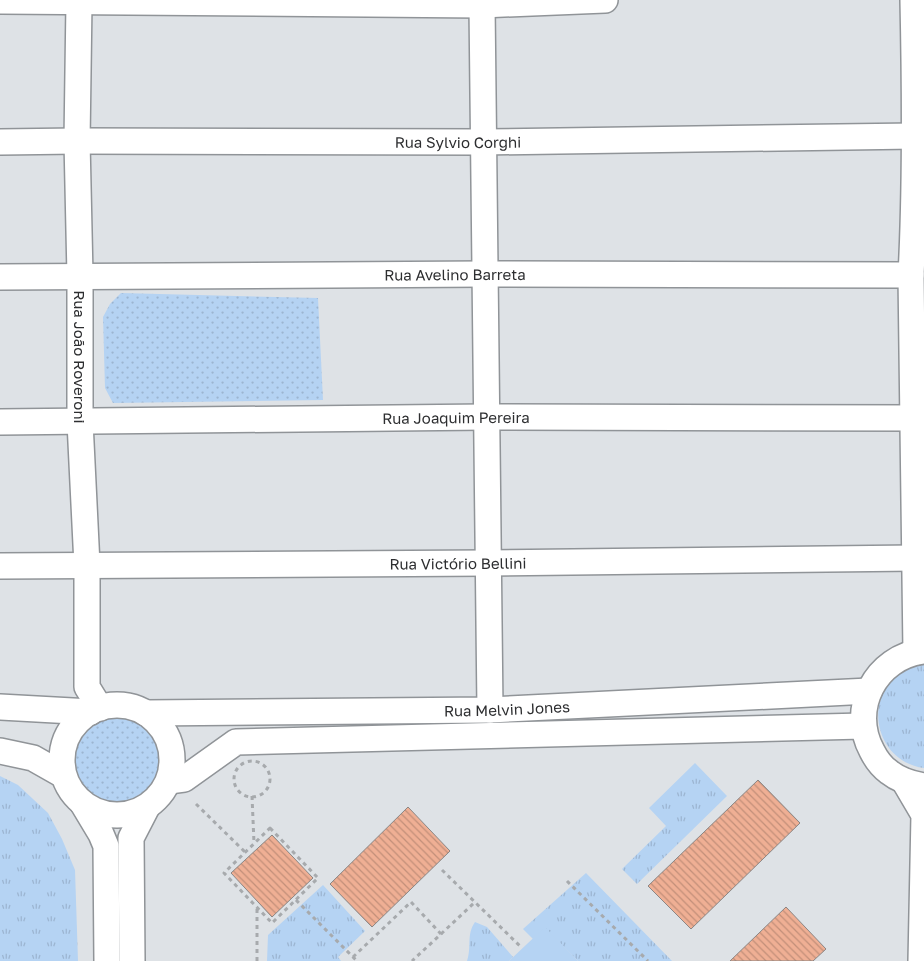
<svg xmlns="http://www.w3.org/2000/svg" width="924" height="961" font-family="'Golos Text',sans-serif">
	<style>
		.grass { fill: url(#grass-tufts) }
		.park { fill: url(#park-dots) }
		.pitch { fill: #b5d3f3 }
		.building { fill: url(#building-back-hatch); stroke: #8b8684 }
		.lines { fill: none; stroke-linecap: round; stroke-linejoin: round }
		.minor-casing { stroke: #909498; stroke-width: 28 }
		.path { stroke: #a7aaad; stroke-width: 3; stroke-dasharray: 4 4; stroke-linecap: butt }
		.minor { stroke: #fff; stroke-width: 25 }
		.labels { text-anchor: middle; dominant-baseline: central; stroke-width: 4; stroke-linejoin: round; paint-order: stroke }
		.street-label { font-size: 15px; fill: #2d2e30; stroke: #fff }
	</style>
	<defs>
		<pattern id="grass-tufts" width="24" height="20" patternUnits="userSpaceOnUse" patternTransform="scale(1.25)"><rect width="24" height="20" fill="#b5d3f3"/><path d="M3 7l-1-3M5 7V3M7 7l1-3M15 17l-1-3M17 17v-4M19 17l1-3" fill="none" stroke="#9cb5d1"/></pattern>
		<pattern id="park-dots" width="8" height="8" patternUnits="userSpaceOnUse" patternTransform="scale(1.25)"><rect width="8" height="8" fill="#b5d3f3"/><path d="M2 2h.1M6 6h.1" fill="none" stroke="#9cb5d1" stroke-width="1.8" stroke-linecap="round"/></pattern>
		<pattern id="building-back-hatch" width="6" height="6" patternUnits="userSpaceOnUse" patternTransform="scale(1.25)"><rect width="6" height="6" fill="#efaf94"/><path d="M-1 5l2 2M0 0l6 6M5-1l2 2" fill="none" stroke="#c28f79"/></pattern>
	</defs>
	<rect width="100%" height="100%" fill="#dee2e6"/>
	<g class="grass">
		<path d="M918 664H924V768C883 763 865 715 889 683 897 673 908 669 918 664Z"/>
		<path d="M695 763 727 796 637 884 622 869 666 826 649 808Z"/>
		<path d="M0 776 18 785 48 813 62 839 75 870 78 961H0Z"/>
		<path d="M586 873 672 961H578L545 928 533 939 523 929Z"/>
		<path d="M323 885 365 931 338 957 341 961H267L268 935Z"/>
		<path d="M475 922 487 927 513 957 509 961H467C472 947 466 935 475 922Z"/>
	</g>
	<g class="park">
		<path d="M121 293 318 298 323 400 113 403 105 388 103 317 110 304Z"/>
		<circle cx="117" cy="760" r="47"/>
	</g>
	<path class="pitch" d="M545 927 578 961H509Z"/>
	<g class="building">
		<path d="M758 780 800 823 691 929 648 886Z"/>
		<path d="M408 807 450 851 372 927 330 884Z"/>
		<path d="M272 835 313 878 272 917 231 873Z"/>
		<path d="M786 907 826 949 813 961H730Z"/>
	</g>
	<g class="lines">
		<defs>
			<g id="minor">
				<path d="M913 0C915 92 916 183 911 275L916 652"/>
				<path d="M0 1 482 5 605 0"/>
				<path id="s1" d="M79 2 77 141 80 276V422L87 565V687L100 708"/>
				<path d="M482 5 490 710"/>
				<path id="s2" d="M0 142 77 141 483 142 915 136"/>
				<path id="s3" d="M0 277 485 274 911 275"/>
				<path id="s4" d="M0 422 486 417 924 418"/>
				<path id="s5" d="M0 566 488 563 915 558"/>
				<path d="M924 651C875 657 849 709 872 751 876 759 882 767 889 772 899 780 912 784 924 786"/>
				<circle cx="117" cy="760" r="55"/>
				<path d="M0 707 91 712"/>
				<path id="s6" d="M146 713 490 710 869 691"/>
				<path d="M0 751 33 758 63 775"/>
				<path d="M169 781 184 779 236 742 863 726"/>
				<path d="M904 781 924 815 921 961"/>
				<path d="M83 804 101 834 106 846 107 961"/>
				<path d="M132 961 131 838 147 807"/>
			</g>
		</defs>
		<use href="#minor" class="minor-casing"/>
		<g class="path">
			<circle cx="252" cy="779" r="18"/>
			<path d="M252 796 254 843"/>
			<path d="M196 804 245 852"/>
			<path d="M270 828 318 878 272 923 224 873Z"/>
			<path d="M442 870 522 948"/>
			<path d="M567 881 648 961"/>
			<path d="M296 900 357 961"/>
			<path d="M441 934 475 902"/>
			<path d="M353 957 411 902 441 934 412 961"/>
			<path d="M257 961V909"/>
		</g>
		<use href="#minor" class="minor"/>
	</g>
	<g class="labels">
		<g class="street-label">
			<text stroke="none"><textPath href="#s2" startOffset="458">Rua Sylvio Corghi</textPath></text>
			<text stroke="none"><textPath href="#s3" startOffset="455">Rua Avelino Barreta</textPath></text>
			<text stroke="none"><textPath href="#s1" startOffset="355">Rua João Roveroni</textPath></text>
			<text stroke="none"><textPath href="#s4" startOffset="456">Rua Joaquim Pereira</textPath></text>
			<text stroke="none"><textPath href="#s5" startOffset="458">Rua Victório Bellini</textPath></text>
			<text stroke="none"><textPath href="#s6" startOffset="361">Rua Melvin Jones</textPath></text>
		</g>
	</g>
</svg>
